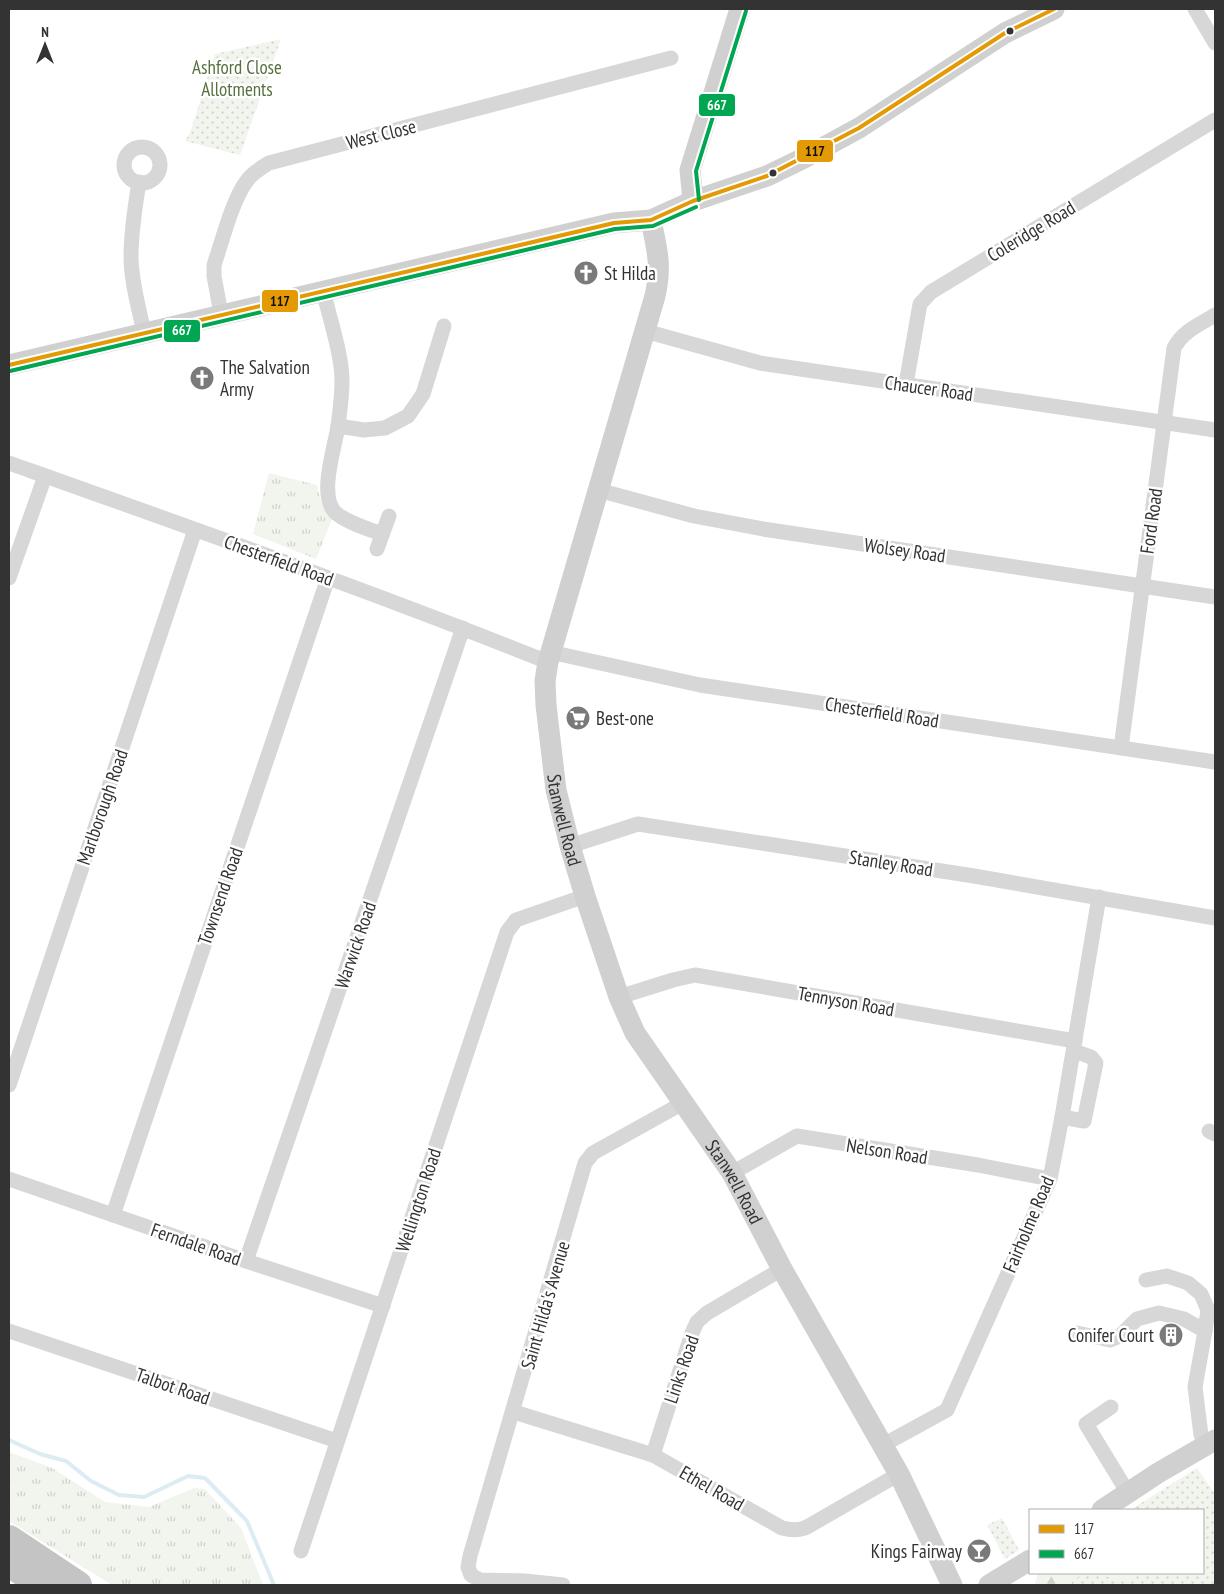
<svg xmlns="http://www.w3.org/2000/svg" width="1224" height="1594" font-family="'PT Sans Narrow',sans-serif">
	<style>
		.grass { fill: url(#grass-dots) }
		.forest { fill: url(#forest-firs) }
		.park { fill: url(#park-tufts) }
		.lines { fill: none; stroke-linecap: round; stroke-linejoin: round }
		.stream { stroke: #ddebf3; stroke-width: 4 }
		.street { stroke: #d7d7d7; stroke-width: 15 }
		.secondary { stroke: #d0d0d0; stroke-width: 21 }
		.highway { stroke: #c4c4c4; stroke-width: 28 }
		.bus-1-casing { stroke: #fff; stroke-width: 8 }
		.bus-2-casing { stroke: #fff; stroke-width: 8 }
		.bus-1 { stroke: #e39a05; stroke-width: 4 }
		.bus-2 { stroke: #00a651; stroke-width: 4 }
		.bus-dot { fill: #333; stroke: #fff; stroke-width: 2 }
		.labels { text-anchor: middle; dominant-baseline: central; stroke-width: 5; stroke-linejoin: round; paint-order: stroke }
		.park-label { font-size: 19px; fill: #56703f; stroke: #fff }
		.street-label { font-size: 19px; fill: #333; stroke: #fff }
		.poi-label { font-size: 19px; fill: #333; stroke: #fff; text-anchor: start }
		.line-badge { stroke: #fff; stroke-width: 2 }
		.badge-label { font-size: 14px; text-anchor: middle; font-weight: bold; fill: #fff }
		.pale-badge-label { font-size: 14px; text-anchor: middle; font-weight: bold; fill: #111 }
	</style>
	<defs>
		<pattern id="grass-dots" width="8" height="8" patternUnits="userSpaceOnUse" patternTransform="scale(1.25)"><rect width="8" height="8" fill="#f1f5ed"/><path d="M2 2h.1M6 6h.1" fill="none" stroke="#cfd2cc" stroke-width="1.8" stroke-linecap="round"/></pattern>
		<pattern id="forest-firs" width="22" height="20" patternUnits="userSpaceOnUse" patternTransform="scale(1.25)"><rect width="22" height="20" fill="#f1f5ed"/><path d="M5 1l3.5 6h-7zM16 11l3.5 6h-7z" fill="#cfd2cc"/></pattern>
		<pattern id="park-tufts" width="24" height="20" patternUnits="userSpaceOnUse" patternTransform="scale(1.25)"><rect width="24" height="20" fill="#f1f5ed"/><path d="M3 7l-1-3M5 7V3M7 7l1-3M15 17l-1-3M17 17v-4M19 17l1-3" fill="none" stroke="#cfd2cc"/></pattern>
	</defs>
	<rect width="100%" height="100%" fill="#fff"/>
	<g class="grass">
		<path d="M281 39 240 155 185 141 190 133 215 54Z"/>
		<path d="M1197 1468 1215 1494V1585H1035L1038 1573H1203V1510H1130Z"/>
		<path d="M1002 1518 1019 1550 1005 1559 987 1525Z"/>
	</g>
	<path class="forest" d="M1038 1573H1130L1132 1579C1107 1582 1091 1564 1069 1585H1035Z"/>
	<g class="park">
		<path d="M269 473 317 485C319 498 323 508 332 519L316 559 253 534Z"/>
		<path d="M9 1452 52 1468 105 1502 149 1507 194 1488 205 1489 241 1528 263 1585H112L9 1521Z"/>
	</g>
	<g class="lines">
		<path class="stream" d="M9 1440 40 1454 66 1461 91 1481 119 1495 144 1497 188 1476 205 1478 247 1521 274 1585"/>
		<g class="street">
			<path d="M1195 9 1215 43"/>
			<circle cx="142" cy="165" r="18"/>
			<path d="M139 182C135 207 131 231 131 256 131 282 139 308 144 333"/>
			<path d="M323 290C329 316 342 355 342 380 342 395 340 411 338 426 335 447 319 493 334 511 342 521 371 530 382 534"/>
			<path d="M221 314 214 276V265C222 242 232 201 246 182 252 173 261 168 269 163L671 58"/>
			<path d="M645 331 760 363 1215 430"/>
			<path d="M906 384 920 304 931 292 1215 120"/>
			<path d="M338 426 364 430 385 428 408 416 423 394 444 326"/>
			<path d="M9 463C189 527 370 591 548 662"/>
			<path d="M598 490 694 516 763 529 1215 597"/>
			<path d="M377 549 389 516"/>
			<path d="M9 578 45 476"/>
			<path d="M550 652 700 685 1215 762"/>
			<path d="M1121 748 1174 348C1183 331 1200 324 1215 315"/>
			<path d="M570 846 638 824 974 876 1215 918"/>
			<path d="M619 997 673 980 695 975 1075 1041"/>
			<path d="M9 1085 195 530"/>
			<path d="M1062 1117 1084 1121 1096 1063 1091 1057 1074 1051"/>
			<path d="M1209 1131 1215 1134"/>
			<path d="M732 1173 797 1136 978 1165 1050 1179"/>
			<path d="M9 1179 246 1261 383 1306"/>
			<path d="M113 1215 328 578"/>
			<path d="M246 1261 463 628"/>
			<path d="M1146 1280 1167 1276 1188 1283 1201 1294 1208 1310 1205 1331"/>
			<path d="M9 1331 337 1441"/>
			<path d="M1077 1333 1110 1340 1120 1336 1137 1319 1159 1313 1184 1319 1205 1331 1195 1387 1201 1435 1206 1444"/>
			<path d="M1111 1407 1086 1424 1128 1493"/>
			<path d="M514 1412 653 1455 782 1528C790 1530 799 1531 807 1527L899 1474"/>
			<path d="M883 1445 947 1410 1050 1179 1062 1117 1099 897"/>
			<path d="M653 1455 692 1333 697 1322 707 1313 782 1269"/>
			<path d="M301 1551 507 932 516 920 585 896"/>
			<path d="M563 1585 525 1581 480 1580 471 1575 468 1567 470 1556 585 1163 593 1153 683 1103"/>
		</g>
		<g class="secondary">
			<path d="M693 201 690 170 740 9"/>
			<path id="s1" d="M651 220C657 250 662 265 655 296L548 662 545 681 546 705 556 790 570 846 585 896 619 997 635 1033 732 1173 782 1269 899 1474 952 1585"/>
			<path d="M9 365 614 223 651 220 693 201 767 176 804 158 859 128 1005 33 1054 9"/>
			<path d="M1102 1510 1158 1473 1215 1440"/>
			<path d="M989 1585 1030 1560"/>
		</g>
		<g class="highway">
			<path d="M9 1539 78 1585"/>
			<path d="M9 1563 42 1585"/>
		</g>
		<defs>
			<path id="bus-1" d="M9 365 614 223 651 220 693 201 767 176 859 128 1005 33 1054 9"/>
			<g id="bus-2">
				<path d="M699 200 696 171 746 11"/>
				<path d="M10 371 615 229 653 226 696 207"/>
			</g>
		</defs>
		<use href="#bus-1" class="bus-1-casing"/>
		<use href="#bus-2" class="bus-2-casing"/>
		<use href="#bus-1" class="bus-1"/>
		<use href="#bus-2" class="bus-2"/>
	</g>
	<defs>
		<symbol id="church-disc" viewBox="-11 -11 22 22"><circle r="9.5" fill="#7a7a7a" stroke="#fff"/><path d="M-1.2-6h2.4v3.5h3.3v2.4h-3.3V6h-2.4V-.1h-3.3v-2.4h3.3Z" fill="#fff"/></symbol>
		<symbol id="supermarket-disc" viewBox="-11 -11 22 22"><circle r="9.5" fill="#7a7a7a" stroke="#fff"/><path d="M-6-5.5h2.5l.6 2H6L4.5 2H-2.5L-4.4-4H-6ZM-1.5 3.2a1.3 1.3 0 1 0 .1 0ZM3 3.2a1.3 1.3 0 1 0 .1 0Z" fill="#fff"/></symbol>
		<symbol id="building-disc" viewBox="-11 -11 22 22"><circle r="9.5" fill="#7a7a7a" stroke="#fff"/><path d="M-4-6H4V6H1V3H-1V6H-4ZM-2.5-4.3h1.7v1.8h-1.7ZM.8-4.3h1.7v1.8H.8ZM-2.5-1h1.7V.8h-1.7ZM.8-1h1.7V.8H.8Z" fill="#fff"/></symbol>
		<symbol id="bar-disc" viewBox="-11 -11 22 22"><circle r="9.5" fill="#7a7a7a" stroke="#fff"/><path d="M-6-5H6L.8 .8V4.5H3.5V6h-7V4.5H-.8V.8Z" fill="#fff"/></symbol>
	</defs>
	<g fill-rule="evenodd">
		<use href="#church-disc" x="572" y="259" width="28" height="28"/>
		<use href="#church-disc" x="188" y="364" width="28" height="28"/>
		<use href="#supermarket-disc" x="564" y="704" width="28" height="28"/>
		<use href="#building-disc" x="1157" y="1321" width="28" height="28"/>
		<use href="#bar-disc" x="965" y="1537" width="28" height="28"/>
	</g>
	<g class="bus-dot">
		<circle cx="1010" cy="31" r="4.5"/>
		<circle cx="773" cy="173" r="4.5"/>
	</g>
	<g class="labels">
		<g class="park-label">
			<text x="237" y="67">Ashford Close<tspan x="237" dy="22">Allotments</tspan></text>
		</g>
		<g class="street-label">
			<text transform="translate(381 134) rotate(-14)">West Close</text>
			<text transform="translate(1031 231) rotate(-31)">Coleridge Road</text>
			<text transform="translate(929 388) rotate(8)">Chaucer Road</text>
			<text transform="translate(1151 521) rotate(-82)">Ford Road</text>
			<text transform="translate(905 550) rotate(8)">Wolsey Road</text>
			<text transform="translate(279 560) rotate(20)">Chesterfield Road</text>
			<text transform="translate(882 712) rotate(9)">Chesterfield Road</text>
			<text transform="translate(102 807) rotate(-71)">Marlborough Road</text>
			<text stroke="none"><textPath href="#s1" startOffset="618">Stanwell Road</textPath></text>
			<text transform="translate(891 863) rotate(9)">Stanley Road</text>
			<text transform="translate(220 896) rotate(-71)">Townsend Road</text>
			<text transform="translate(355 945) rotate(-71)">Warwick Road</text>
			<text transform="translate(846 1001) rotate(10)">Tennyson Road</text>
			<text transform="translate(887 1151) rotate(9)">Nelson Road</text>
			<text stroke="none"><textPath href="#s1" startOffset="1022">Stanwell Road</textPath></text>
			<text transform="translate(418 1200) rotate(-72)">Wellington Road</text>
			<text transform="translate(1028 1224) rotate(-67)">Fairholme Road</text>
			<text transform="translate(196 1244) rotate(19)">Ferndale Road</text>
			<text transform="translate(545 1305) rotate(-74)">Saint Hilda's Avenue</text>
			<text transform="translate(681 1369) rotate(-71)">Links Road</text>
			<text transform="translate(173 1386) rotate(19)">Talbot Road</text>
			<text transform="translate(712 1488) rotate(30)">Ethel Road</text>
		</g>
		<g class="poi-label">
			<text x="604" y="273">St Hilda</text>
			<text x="220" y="367">The Salvation<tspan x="220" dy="22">Army</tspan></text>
			<text x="596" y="718">Best-one</text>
			<text x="1154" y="1335" text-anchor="end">Conifer Court</text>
			<text x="962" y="1551" text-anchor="end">Kings Fairway</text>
		</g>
	</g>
	<g class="line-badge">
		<rect x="698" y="93" width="38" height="24" rx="5" fill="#00a651"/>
		<rect x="796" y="139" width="38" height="24" rx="5" fill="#e39a05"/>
		<rect x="261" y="289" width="38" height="24" rx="5" fill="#e39a05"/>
		<rect x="163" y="319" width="38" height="24" rx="5" fill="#00a651"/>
	</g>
	<g class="badge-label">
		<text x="717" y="110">667</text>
		<text x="182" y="335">667</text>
	</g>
	<g class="pale-badge-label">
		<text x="815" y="156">117</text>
		<text x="280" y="306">117</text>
	</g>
	<rect width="1224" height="1594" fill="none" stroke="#333333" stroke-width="20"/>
	<rect x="1029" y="1509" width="175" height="65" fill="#ffffff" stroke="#adadad"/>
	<rect x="1039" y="1525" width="25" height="8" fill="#e39a05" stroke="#adadad"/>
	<text x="1074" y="1534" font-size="15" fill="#333333">117</text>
	<rect x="1039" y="1550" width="25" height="8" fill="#00a651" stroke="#adadad"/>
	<text x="1074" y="1559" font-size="15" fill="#333333">667</text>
	<g transform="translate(45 45)" stroke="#ffffff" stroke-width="4" paint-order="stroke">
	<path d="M0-4L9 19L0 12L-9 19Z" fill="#333333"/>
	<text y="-8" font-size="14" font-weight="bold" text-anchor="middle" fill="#333333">N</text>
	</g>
</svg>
